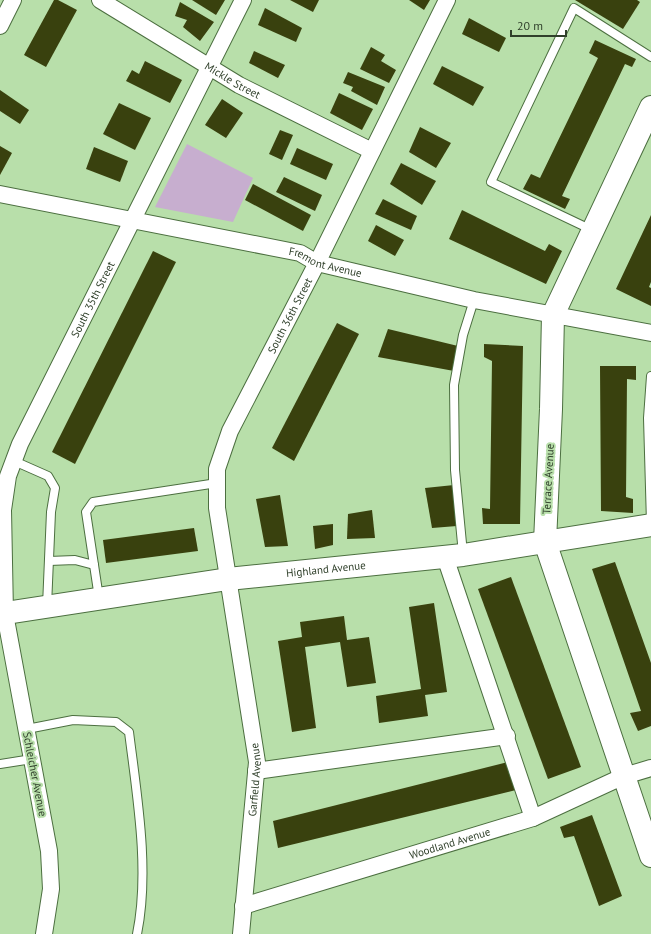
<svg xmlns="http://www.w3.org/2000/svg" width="651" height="934" font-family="'PT Sans',sans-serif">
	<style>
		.green { fill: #c7aecf }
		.building { fill: #39410e }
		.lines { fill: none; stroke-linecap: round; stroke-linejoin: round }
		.lane-casing { stroke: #4c6f40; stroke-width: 10 }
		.street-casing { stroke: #4c6f40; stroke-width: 18 }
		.secondary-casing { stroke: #4c6f40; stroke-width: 24 }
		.lane { stroke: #fff; stroke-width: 8 }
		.street { stroke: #fff; stroke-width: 16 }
		.secondary { stroke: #fff; stroke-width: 22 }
		.labels { text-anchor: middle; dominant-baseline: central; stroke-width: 4; stroke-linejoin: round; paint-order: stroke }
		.street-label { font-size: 11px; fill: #30402b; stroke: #b8dfaa }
	</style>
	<rect width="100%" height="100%" fill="#b8dfaa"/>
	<path class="green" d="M187 144 253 178 233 222 155 207Z"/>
	<g class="building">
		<path d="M54 0H58L77 10 46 67 24 55Z"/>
		<path d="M192 0H225L216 15Z"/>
		<path d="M290 0H319L313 12Z"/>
		<path d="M409 0H430L424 10Z"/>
		<path d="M575 0H637L640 2 623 29Z"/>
		<path d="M180 2 214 22 200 41 183 27 187 20 175 16Z"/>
		<path d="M265 8 302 28 296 42 258 25Z"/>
		<path d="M469 18 506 38 499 52 462 34Z"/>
		<path d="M595 40 636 59 632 67 625 64 562 196 570 199 565 209 523 189 531 174 540 178 598 58 589 53Z"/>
		<path d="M371 47 385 55 381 61 396 70 389 83 360 69Z"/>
		<path d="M254 51 285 65 278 78 249 63Z"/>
		<path d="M145 61 182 80 170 103 126 81 132 70 139 74Z"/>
		<path d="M442 66 484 87 473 106 433 84Z"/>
		<path d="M348 72 385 87 377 105 351 91 353 87 343 83Z"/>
		<path d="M0 90 29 110 20 124 0 111Z"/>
		<path d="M339 93 373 109 362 130 330 113Z"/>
		<path d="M222 99 243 113 226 138 205 125Z"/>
		<path d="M119 103 151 118 135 150 103 134Z"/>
		<path d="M420 127 451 143 436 168 409 152Z"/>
		<path d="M280 130 293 135 282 160 269 154Z"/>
		<path d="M0 146 12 153 0 175Z"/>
		<path d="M94 147 128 161 120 182 86 169Z"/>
		<path d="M297 148 333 164 326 180 290 164Z"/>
		<path d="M401 163 436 181 422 205 390 184Z"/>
		<path d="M284 177 322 195 315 211 276 192Z"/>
		<path d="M253 184 311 215 303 231 245 200Z"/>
		<path d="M383 199 417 216 411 230 375 214Z"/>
		<path d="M462 210 545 251 549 244 562 251 546 284 449 239Z"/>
		<path d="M651 215V282L649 287 651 288V306L616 289Z"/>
		<path d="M376 225 404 240 395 256 368 241Z"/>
		<path d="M153 251 176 262 75 464 52 452Z"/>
		<path d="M337 323 359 334 294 461 272 448Z"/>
		<path d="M388 329 458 346 454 371 378 357Z"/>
		<path d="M484 344 523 346 520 524H483L482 508 490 509 492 361 484 357Z"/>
		<path d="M600 366H636V380L627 379 626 497 633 499V513L601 511Z"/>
		<path d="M454 485 457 526 432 528 425 488Z"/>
		<path d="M280 495 288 546 265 547 256 499Z"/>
		<path d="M372 510 375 538 347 539 348 514Z"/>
		<path d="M333 524V545L315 549 313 526Z"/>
		<path d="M194 528 198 551 106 563 103 540Z"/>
		<path d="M615 562 651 663V726L638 731 630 713 641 711 592 569Z"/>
		<path d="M511 577 581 767 548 779 478 589Z"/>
		<path d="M434 603 447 692 425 695 428 716 379 723 376 696 421 689 409 607Z"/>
		<path d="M344 616 347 640 369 637 376 683 347 687 340 642 305 647 316 728 292 732 278 641 302 637 300 622Z"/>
		<path d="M508 762 516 790 278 848 273 821Z"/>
		<path d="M592 815 622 896 599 906 574 836 564 838 560 827Z"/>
	</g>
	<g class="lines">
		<defs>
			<g id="lane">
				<path d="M592 230 491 182 574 8 651 57"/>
				<path d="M651 376 648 418 651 523"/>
				<path d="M14 461 48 476 55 488 51 512 47 606"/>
				<path d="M463 554 455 470 454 385 463 335 474 300"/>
				<path d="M49 561 75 560 94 565"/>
				<path d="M99 598 86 512 93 502 217 483"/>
				<path d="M27 729 73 720 116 722 129 732C137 796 150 871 137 934"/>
				<path d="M0 764 32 759"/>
			</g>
			<g id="street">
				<path id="s1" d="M100 0 239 85 372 151"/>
				<path d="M0 26 13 0"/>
				<path id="s2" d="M0 194 300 253 317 263 474 300 651 333"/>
				<path d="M445 557 533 818"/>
				<path d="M256 771 507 736"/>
				<path id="s3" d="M243 906 533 818 624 776 651 768"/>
				<path id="s4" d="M44 934 51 889 49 851 5 614 3 510 8 476 20 444 243 0"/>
				<path id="s5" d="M241 934 257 762 217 508V469L230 431 317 263 447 0"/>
			</g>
			<g id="secondary">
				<path d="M651 107 553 315 551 409 545 542 651 856"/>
				<path id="s6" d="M0 614 228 579 463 555 651 525"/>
			</g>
		</defs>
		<use href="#lane" class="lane-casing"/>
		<use href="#street" class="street-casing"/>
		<use href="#secondary" class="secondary-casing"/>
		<use href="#lane" class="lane"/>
		<use href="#street" class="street"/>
		<use href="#secondary" class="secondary"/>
	</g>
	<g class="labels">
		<g class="street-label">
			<text stroke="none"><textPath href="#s1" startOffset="155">Mickle Street</textPath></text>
			<text stroke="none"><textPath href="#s2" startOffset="333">Fremont Avenue</textPath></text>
			<text stroke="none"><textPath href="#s4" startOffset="659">South 35th Street</textPath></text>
			<text stroke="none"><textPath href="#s5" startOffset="639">South 36th Street</textPath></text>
			<text transform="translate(548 479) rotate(-87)">Terrace Avenue</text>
			<text stroke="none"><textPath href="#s6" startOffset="329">Highland Avenue</textPath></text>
			<text transform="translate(35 774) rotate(79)">Schleicher Avenue</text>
			<text stroke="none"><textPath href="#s5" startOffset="155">Garfield Avenue</textPath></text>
			<text stroke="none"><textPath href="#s3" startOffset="216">Woodland Avenue</textPath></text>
		</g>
	</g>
	<path d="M511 30v6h55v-6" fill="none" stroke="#30402b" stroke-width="2"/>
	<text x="517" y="30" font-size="12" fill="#30402b" stroke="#b8dfaa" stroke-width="3" paint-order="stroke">20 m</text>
</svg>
